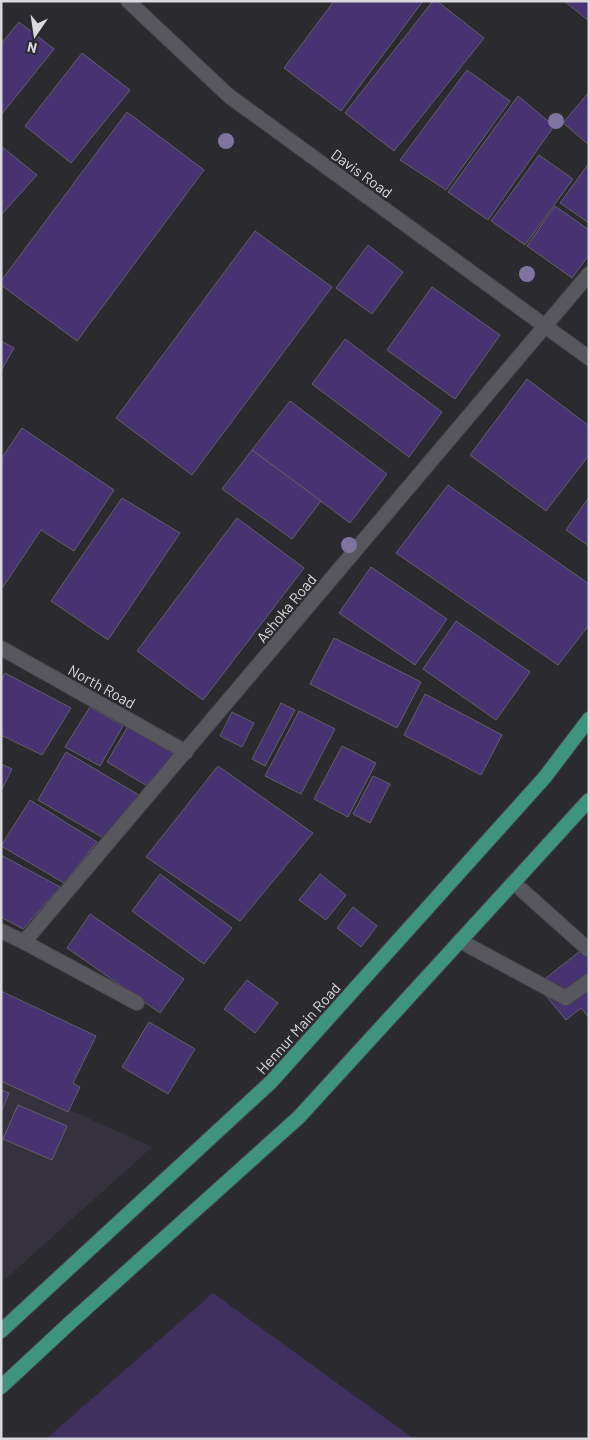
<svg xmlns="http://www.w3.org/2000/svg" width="590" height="1440" font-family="Barlow,sans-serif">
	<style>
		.built { fill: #35323d }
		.green { fill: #3f3060 }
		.building { fill: #473272; stroke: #616066 }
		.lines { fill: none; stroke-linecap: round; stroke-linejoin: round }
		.service-casing { stroke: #47464a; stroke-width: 16 }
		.minor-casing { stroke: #47464a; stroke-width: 16 }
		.tertiary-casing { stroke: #47464a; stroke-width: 16 }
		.primary-casing { stroke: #47464a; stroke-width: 16 }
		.service { stroke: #58575d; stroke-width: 14 }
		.minor { stroke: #58575d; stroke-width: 14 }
		.tertiary { stroke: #58575d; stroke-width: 14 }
		.primary { stroke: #3f947d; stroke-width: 14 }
		.tree { fill: #7f73a0 }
		.labels { text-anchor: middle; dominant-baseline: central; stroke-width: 5; stroke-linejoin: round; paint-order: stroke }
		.street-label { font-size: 15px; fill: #dad9dd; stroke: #2b2a2f }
	</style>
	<rect width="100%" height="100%" fill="#2b2a2f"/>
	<path class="built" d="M1 1079 152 1147 1 1283Z"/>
	<path class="green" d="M213 1293 414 1439H46Z"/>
	<g class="building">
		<path d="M334 1H423L341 111 284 68Z"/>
		<path d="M433 1H437L484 38 394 151 345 113Z"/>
		<path d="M564 1H589V21Z"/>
		<path d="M19 22 54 49 1 115V44Z"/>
		<path d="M82 53 130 90 71 163 25 126Z"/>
		<path d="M467 70 510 101 446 190 400 160Z"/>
		<path d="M589 92V145L563 123Z"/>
		<path d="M518 96 554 126 488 220 448 192Z"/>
		<path d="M127 112 204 170 77 341 1 285V281Z"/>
		<path d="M1 146 37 175 1 215Z"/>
		<path d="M539 155 573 179 525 245 491 221Z"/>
		<path d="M589 163V223L560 203Z"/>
		<path d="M555 206 589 230V255L572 278 527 246Z"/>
		<path d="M255 231 332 287 192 475 116 418Z"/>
		<path d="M368 245 403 272 372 314 336 288Z"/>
		<path d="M432 287 500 335 455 399 387 350Z"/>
		<path d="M345 339 442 412 409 457 312 384Z"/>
		<path d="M1 341 14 348 1 371Z"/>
		<path d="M527 379 589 426V455L546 511 470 455Z"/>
		<path d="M290 401 387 474 350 523 252 450Z"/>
		<path d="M22 428 114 490 74 551 41 530 3 587 1 586V459Z"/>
		<path d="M252 450 321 501 292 539 222 489Z"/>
		<path d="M448 485 589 584V625L558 665 396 553Z"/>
		<path d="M589 497V546L566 530Z"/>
		<path d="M122 498 180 533 108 640 51 601Z"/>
		<path d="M237 518 304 568 203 700 137 651Z"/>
		<path d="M371 567 447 619 415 665 339 613Z"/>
		<path d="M456 621 530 672 496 720 423 669Z"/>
		<path d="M334 638 421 682 397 728 310 684Z"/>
		<path d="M5 673 71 708 42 755 1 735V680Z"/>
		<path d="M425 694 502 735 481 775 404 735Z"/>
		<path d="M281 703 295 710 265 766 252 759Z"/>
		<path d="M90 707 123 726 100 766 65 747Z"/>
		<path d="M299 711 335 729 301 794 265 776Z"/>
		<path d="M232 712 254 723 242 747 220 736Z"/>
		<path d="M128 726 177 754 149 787 107 762Z"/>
		<path d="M342 746 376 763 348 817 314 799Z"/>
		<path d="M66 752 139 795 105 839 38 800Z"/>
		<path d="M1 764 12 769 1 791Z"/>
		<path d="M218 766 313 833 240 921 146 857Z"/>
		<path d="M373 776 390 784 370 823 353 814Z"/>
		<path d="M30 800 97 842 64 883 1 846Z"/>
		<path d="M1 855 60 887 23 929 1 917Z"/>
		<path d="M160 874 232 928 204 964 132 911Z"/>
		<path d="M320 874 346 895 326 920 299 900Z"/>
		<path d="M353 907 377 926 361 947 337 928Z"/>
		<path d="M90 914 184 979 160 1013 67 948Z"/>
		<path d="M589 944V1018L581 1008 566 1020 537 985Z"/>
		<path d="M247 980 278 1003 255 1033 224 1009Z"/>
		<path d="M1 991 96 1036 73 1083 80 1087 68 1112 1 1081Z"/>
		<path d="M149 1022 195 1049 168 1094 122 1067Z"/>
		<path d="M1 1090 9 1093 1 1112Z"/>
		<path d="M18 1105 67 1126 52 1160 3 1139Z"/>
	</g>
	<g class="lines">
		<defs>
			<g id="service">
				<path d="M514 883 589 950"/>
				<path d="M460 941 566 998 589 981"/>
			</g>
			<g id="minor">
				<path d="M1 648 186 752"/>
				<path d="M1 931 24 942 589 274"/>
				<path d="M24 942 137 1003"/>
			</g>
			<path id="tertiary" d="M128 1 229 96 589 358"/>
			<g id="primary">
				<path d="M1 1331 271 1082 545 777 589 719"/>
				<path d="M1 1387 72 1321 299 1117 589 800"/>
			</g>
		</defs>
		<use href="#service" class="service-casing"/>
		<use href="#minor" class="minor-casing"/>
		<use href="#tertiary" class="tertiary-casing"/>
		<use href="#primary" class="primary-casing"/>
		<use href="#service" class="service"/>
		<use href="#minor" class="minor"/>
		<use href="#tertiary" class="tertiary"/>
		<use href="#primary" class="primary"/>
	</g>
	<g class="tree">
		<circle cx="556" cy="121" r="8"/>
		<circle cx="226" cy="141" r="8"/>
		<circle cx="527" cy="274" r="8"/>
		<circle cx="349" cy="545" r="8"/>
	</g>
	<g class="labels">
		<g class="street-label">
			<text transform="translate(362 173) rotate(36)">Davis Road</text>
			<text transform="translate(286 608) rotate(-50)">Ashoka Road</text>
			<text transform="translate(102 686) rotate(29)">North Road</text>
			<text transform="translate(298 1028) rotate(-48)">Hennur Main Road</text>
		</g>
	</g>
	<rect width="590" height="1440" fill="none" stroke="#dad9dd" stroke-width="5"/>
	<g transform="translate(35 35) rotate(193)" stroke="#2b2a2f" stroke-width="4" paint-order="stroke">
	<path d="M0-4L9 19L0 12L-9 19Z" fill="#dad9dd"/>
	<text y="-8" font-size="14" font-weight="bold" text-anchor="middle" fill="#dad9dd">N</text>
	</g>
</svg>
